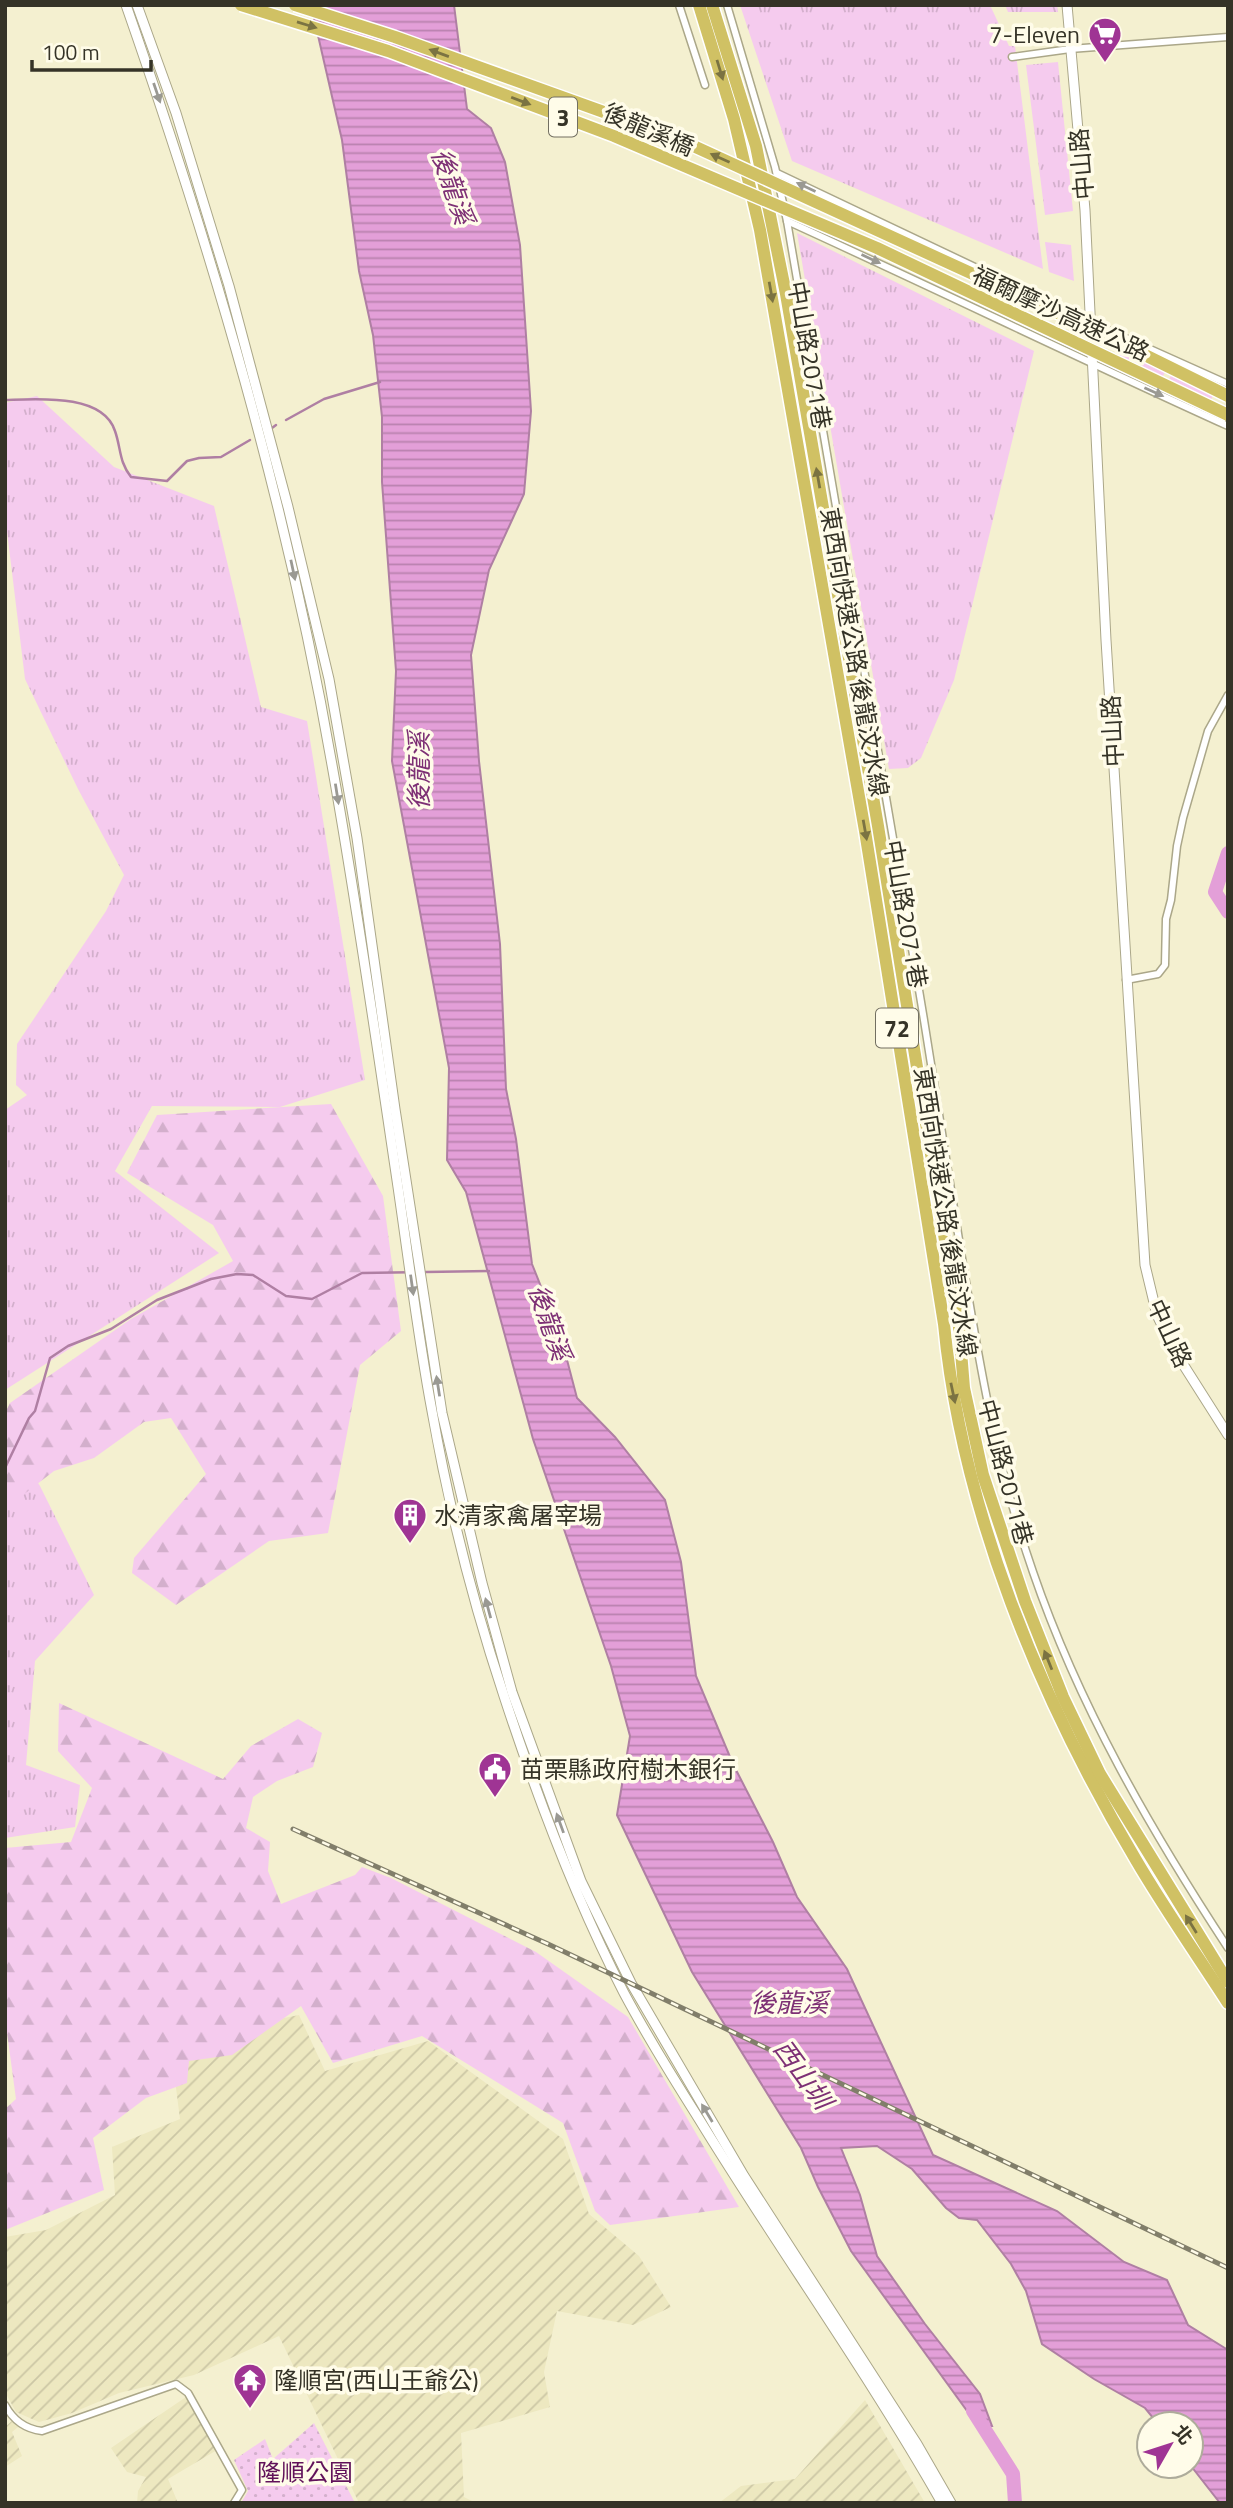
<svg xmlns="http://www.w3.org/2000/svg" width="1233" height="2508" font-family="'Titillium Web','Noto Sans TC',sans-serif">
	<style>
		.industrial { fill: url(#industrial-furrows) }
		.grass { fill: url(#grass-tufts) }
		.forest { fill: url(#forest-firs) }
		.park { fill: url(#park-dots) }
		.pitch { fill: #f5cbee }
		.water { fill: url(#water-rules); stroke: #af7fa3; stroke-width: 2 }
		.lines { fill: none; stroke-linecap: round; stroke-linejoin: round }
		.stream { stroke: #af7fa3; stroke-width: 2.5 }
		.river { stroke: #e39fd8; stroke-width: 14 }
		.street-casing { stroke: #aba789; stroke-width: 9 }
		.secondary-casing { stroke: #aba789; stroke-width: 11 }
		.highway-casing { stroke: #fff; stroke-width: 15 }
		.street { stroke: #fff; stroke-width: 6 }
		.secondary { stroke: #fff; stroke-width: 9 }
		.highway { stroke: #d0c164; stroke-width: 12 }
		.rail-casing { stroke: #817e6a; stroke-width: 5 }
		.rail { stroke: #fffce9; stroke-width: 2.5; stroke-dasharray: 8; stroke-linecap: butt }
		.highway-bridge-casing { stroke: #fff; stroke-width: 15; stroke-linecap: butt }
		.highway-bridge { stroke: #d0c164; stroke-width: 12 }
		.oneway { fill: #7b7342 }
		.oneway2 { fill: #9a9993 }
		.labels { text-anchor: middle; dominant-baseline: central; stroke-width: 7; stroke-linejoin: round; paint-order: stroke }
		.shield { fill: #fffce9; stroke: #726f61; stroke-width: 2 }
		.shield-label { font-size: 23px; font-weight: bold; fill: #353327 }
		.poi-label { font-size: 24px; fill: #353327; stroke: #fffce9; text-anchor: start }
		.street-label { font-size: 24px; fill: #353327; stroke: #fffce9 }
		.park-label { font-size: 24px; fill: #61125a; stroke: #fffce9 }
		.water-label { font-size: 26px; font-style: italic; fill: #7e3075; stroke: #fffce9 }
	</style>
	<defs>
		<pattern id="industrial-furrows" width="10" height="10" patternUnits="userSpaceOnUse" patternTransform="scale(1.75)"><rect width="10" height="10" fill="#ede8c0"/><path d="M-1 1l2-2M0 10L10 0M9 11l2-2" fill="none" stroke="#ccc7a5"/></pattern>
		<pattern id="grass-tufts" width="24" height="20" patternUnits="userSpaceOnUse" patternTransform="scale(1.75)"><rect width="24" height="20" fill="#f5cbee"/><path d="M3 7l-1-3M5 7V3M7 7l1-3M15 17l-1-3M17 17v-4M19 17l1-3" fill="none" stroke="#d3afcc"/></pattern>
		<pattern id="forest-firs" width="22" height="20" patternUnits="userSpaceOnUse" patternTransform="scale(1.75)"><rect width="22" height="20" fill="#f5cbee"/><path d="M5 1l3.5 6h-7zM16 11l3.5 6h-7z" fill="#d3afcc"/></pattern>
		<pattern id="park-dots" width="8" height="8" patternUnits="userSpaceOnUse" patternTransform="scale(1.75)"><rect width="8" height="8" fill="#f5cbee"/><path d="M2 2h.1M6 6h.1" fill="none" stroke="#d3afcc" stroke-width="1.8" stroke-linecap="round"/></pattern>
		<pattern id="water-rules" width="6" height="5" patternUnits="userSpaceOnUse" patternTransform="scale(1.75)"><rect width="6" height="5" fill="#e39fd8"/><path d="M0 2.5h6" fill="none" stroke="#b982af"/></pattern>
	</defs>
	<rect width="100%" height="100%" fill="#f4f0d0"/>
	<g class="industrial">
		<path d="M299 2015 325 2071 428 2041 563 2139 589 2214 639 2256 671 2307 633 2325 557 2311 544 2372 550 2407 461 2433 464 2497 476 2503H359L279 2336 194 2375 119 2393 72 2413 39 2422 16 2412 5 2392V2237L46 2230 115 2195 112 2147 180 2119 170 2041Z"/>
		<path d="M186 2397 217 2450 168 2479 178 2503H137L138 2491 146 2477 127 2472 111 2448Z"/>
		<path d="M865 2400 925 2503H719L741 2486 795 2479Z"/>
		<path d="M12 2421 18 2427 12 2432 22 2456 5 2467V2427Z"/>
	</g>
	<g class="grass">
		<path d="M740 5H990L1009 46H1015L1043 269 792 161Z"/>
		<path d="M1005 5H1057L1058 12H1008Z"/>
		<path d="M1058 62 1073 211 1045 215 1026 65Z"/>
		<path d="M797 233 1034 351 954 680 921 758 908 768 889 769Z"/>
		<path d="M1045 242 1071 245 1074 281 1049 272Z"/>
		<path d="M37 396 114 467 214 506 261 707 307 721 365 1080 280 1107 152 1106 115 1171 219 1253 5 1390V1110L27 1095 16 1085 17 1044 106 911 124 875 78 789 25 679 5 515V403Z"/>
		<path d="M5 1433 40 1486 94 1595 35 1661 26 1765 80 1785 75 1827 5 1838Z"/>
	</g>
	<g class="forest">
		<path d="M331 1104 383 1196 401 1331 360 1365 328 1533 269 1541 176 1605 132 1573 134 1558 206 1474 171 1418 144 1422 94 1458 54 1471 5 1509V1413L10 1403 131 1319 233 1261 213 1225 127 1173 157 1115Z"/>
		<path d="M59 1703 223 1779 251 1746 298 1719 322 1733 313 1767 277 1781 253 1797 246 1828 270 1842 268 1871 281 1904 355 1875 362 1867 391 1878 536 1952 628 2017 739 2207 610 2225 595 2211 563 2123 422 2036 333 2063 301 2006 232 2055 189 2061 187 2083 146 2098 93 2138 104 2190 5 2230V2109L16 2099 5 2018V1848L71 1842 92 1788 58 1751Z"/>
	</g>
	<path class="park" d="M314 2423 355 2503H241L248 2491 234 2460 265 2439 273 2459Z"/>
	<g class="pitch">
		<path d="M1126 340 1170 362 1156 390 1111 370Z"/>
		<path d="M1176 366 1218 384 1205 413 1162 393Z"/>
	</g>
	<path class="water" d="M311 5H454L467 109 491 128 505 162 520 245 531 411 524 494 489 570 471 655 479 761 500 944 506 1089 516 1139 532 1264 561 1337 577 1398 615 1437 665 1500 681 1562 696 1676 733 1764 773 1842 797 1897 847 1969 933 2155 1057 2211 1124 2262 1167 2280 1188 2325 1228 2350V2503H1220L1191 2466V2424H1158L1145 2408 1094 2379 1042 2344 1026 2291 1011 2264 977 2220 959 2218 946 2208 912 2169 877 2146 841 2148 860 2195 877 2256 925 2324 980 2394 992 2426H978L851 2251 818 2187 801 2148 692 1972 617 1815 630 1736 611 1666 533 1439 466 1192 447 1160 449 1068 392 761 396 671 382 482V417L373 335 359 271 342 140Z"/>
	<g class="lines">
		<g class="stream">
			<path d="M5 400C37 399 103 393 115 431 121 448 119 462 131 477L167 481 187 461 199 458 221 457 250 440"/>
			<path d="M286 420 324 399 380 382"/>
			<path d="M272 428 276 425"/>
			<path d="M5 1468 29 1418 35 1411 50 1358 68 1346 111 1329 157 1300 211 1279 237 1274 253 1275 286 1296 312 1299 362 1273 489 1271"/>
		</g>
		<g class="river">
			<path d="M1228 853 1215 892 1228 912"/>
			<path d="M973 2411 1013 2474 1015 2503"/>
		</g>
		<defs>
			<g id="street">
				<path d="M679 5 705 85"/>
				<path d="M727 5 775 167 787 221C830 473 873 725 917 978 932 1067 946 1156 960 1246 978 1356 996 1466 1033 1572 1079 1706 1150 1829 1228 1948"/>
				<path d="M1012 57 1070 49 1228 37"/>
				<path d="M777 173 1040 298"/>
				<path d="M787 221C934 288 1080 359 1228 426"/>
				<path d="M1101 327 1228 384"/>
				<path d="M1126 980 1158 974 1165 965 1166 919 1171 900 1177 846 1183 818 1208 731 1228 695"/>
				<path d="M5 2405C13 2420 25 2429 42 2431L176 2384 188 2393 242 2490 234 2503"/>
			</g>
			<g id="secondary">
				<path d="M126 5C213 254 287 505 332 765 357 905 377 1046 398 1187 409 1262 418 1337 432 1411 449 1508 473 1603 504 1696 537 1797 575 1898 624 1993 647 2036 673 2078 699 2119 778 2248 867 2371 942 2503"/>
				<path d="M137 5 176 113 229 286 288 507 329 679 357 838 395 1109 442 1413 482 1583 512 1692 581 1881 631 1983 744 2176 917 2444 951 2503"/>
				<path d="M1067 5 1085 210 1106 640 1145 1265 1157 1315 1174 1350 1228 1435"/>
			</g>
			<g id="highway">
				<path d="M699 5 734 119 760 230 865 831 944 1324C962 1511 1040 1699 1136 1860 1164 1908 1197 1955 1228 2003"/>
				<path d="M712 5 756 146 786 294 878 826 959 1327 964 1388 983 1475 1025 1601 1063 1697 1100 1774 1228 1982"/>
			</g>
		</defs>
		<use href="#street" class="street-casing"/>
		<use href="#secondary" class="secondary-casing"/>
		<use href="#highway" class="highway-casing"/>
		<use href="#street" class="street"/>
		<use href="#secondary" class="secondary"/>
		<use href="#highway" class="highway"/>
		<defs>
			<path id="rail" d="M293 1829 548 1944 1228 2268"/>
		</defs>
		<use href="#rail" class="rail-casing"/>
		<use href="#rail" class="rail"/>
		<defs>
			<g id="highway-bridge">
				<path d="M241 5 388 51 614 136 877 248 1228 415"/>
				<path d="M295 5 395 37 676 138 1082 324 1228 396"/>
			</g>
		</defs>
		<use href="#highway-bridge" class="highway-bridge-casing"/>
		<use href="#highway-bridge" class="highway-bridge"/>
	</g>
	<defs><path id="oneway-solid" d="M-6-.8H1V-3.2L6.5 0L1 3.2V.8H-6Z" transform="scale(1.75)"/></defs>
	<g class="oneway">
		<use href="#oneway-solid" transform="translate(307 25) rotate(17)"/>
		<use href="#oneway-solid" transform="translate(439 53) rotate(-160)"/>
		<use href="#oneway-solid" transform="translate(720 70) rotate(73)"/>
		<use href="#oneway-solid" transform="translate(521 101) rotate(21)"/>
		<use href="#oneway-solid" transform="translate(720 158) rotate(-156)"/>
		<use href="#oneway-solid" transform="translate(771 292) rotate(80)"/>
		<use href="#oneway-solid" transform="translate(818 478) rotate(-100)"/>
		<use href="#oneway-solid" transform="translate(865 830) rotate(80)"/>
		<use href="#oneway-solid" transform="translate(953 1393) rotate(78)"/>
		<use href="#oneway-solid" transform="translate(1048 1660) rotate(-112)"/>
		<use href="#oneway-solid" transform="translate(1191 1924) rotate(-122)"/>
	</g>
	<g class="oneway2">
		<use href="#oneway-solid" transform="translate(157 93) rotate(71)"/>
		<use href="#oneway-solid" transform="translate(806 187) rotate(-155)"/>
		<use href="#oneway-solid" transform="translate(871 259) rotate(25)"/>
		<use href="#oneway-solid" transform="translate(1154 392) rotate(24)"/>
		<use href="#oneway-solid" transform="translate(293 570) rotate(78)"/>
		<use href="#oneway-solid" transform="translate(337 794) rotate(81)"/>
		<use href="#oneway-solid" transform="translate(412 1285) rotate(82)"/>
		<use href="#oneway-solid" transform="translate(438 1386) rotate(-99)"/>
		<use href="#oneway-solid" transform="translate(488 1608) rotate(-105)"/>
		<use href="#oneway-solid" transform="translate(560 1823) rotate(-110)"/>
		<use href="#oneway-solid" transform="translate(707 2113) rotate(-121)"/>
	</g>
	<defs>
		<symbol id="supermarket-pin" viewBox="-11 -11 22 30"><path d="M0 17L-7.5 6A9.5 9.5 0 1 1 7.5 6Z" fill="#9f3494" stroke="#fffce9"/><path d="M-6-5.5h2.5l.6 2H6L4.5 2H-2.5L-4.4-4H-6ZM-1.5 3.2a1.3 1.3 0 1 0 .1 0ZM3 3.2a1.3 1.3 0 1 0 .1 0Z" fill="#fff"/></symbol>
		<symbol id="building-pin" viewBox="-11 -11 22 30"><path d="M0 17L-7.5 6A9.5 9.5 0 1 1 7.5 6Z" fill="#9f3494" stroke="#fffce9"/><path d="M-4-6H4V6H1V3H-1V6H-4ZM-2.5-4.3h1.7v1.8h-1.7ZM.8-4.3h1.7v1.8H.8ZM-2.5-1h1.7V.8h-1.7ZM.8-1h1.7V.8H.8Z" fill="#fff"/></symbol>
		<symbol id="civic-pin" viewBox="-11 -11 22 30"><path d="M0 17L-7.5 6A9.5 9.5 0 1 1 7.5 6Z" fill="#9f3494" stroke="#fffce9"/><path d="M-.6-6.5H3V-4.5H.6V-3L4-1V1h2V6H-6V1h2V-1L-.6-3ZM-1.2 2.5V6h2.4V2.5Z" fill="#fff"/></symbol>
		<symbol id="temple-pin" viewBox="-11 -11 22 30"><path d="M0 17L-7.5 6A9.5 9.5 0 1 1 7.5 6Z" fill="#9f3494" stroke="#fffce9"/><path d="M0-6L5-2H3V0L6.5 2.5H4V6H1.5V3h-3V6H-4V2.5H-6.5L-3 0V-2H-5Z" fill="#fff"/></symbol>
	</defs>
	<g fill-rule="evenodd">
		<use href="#supermarket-pin" x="1086" y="15" width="38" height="52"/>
		<use href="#building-pin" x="391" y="1496" width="38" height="52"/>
		<use href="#civic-pin" x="476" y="1750" width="38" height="52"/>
		<use href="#temple-pin" x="231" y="2361" width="38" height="52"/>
	</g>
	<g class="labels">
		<g class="shield">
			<rect x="549" y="97.5" width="28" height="39" rx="5"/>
			<rect x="876" y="1008.5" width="42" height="39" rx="5"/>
		</g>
		<g class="shield-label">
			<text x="563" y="117">3</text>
			<text x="897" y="1028">72</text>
		</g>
		<g class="poi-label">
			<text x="1080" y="34" text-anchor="end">7-Eleven</text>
			<text x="434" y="1515">水清家禽屠宰場</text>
			<text x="520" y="1769">苗栗縣政府樹木銀行</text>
			<text x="274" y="2380">隆順宮(西山王爺公)</text>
		</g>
		<g class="street-label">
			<text transform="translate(649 129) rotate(23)">後龍溪橋</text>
			<text transform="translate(1081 164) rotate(-95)">中山路</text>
			<text transform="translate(1061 313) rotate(25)">福爾摩沙高速公路</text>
			<text transform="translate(810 355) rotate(80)">中山路2071巷</text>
			<text transform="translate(855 652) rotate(80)">東西向快速公路 後龍汶水線</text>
			<text transform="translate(1112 731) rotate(-93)">中山路</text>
			<text transform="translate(906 914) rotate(80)">中山路2071巷</text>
			<text transform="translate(946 1212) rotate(81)">東西向快速公路 後龍汶水線</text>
			<text transform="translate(1170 1333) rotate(65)">中山路</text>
			<text transform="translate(1006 1472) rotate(75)">中山路2071巷</text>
		</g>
		<g class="park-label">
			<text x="305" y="2472">隆順公園</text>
		</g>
		<g class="water-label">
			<text transform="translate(453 186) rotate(71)">後龍溪</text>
			<text transform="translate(418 771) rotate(-90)">後龍溪</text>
			<text transform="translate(550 1322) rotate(71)">後龍溪</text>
			<text x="789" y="2002">後龍溪</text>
			<text transform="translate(803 2074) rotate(54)">西山圳</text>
		</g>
	</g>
	<rect width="1233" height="2508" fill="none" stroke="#353327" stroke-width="14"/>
	<g transform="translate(1170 2445) rotate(51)"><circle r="33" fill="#fffce9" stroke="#aeac9b" stroke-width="2"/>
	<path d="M0-5L12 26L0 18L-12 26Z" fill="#9f3494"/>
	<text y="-10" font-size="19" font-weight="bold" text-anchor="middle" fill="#353327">北</text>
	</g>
	<path d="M32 60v10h119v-10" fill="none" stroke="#353327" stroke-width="3.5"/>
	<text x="42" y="60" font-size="21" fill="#353327" stroke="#fffce9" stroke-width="5" paint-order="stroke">100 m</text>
</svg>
